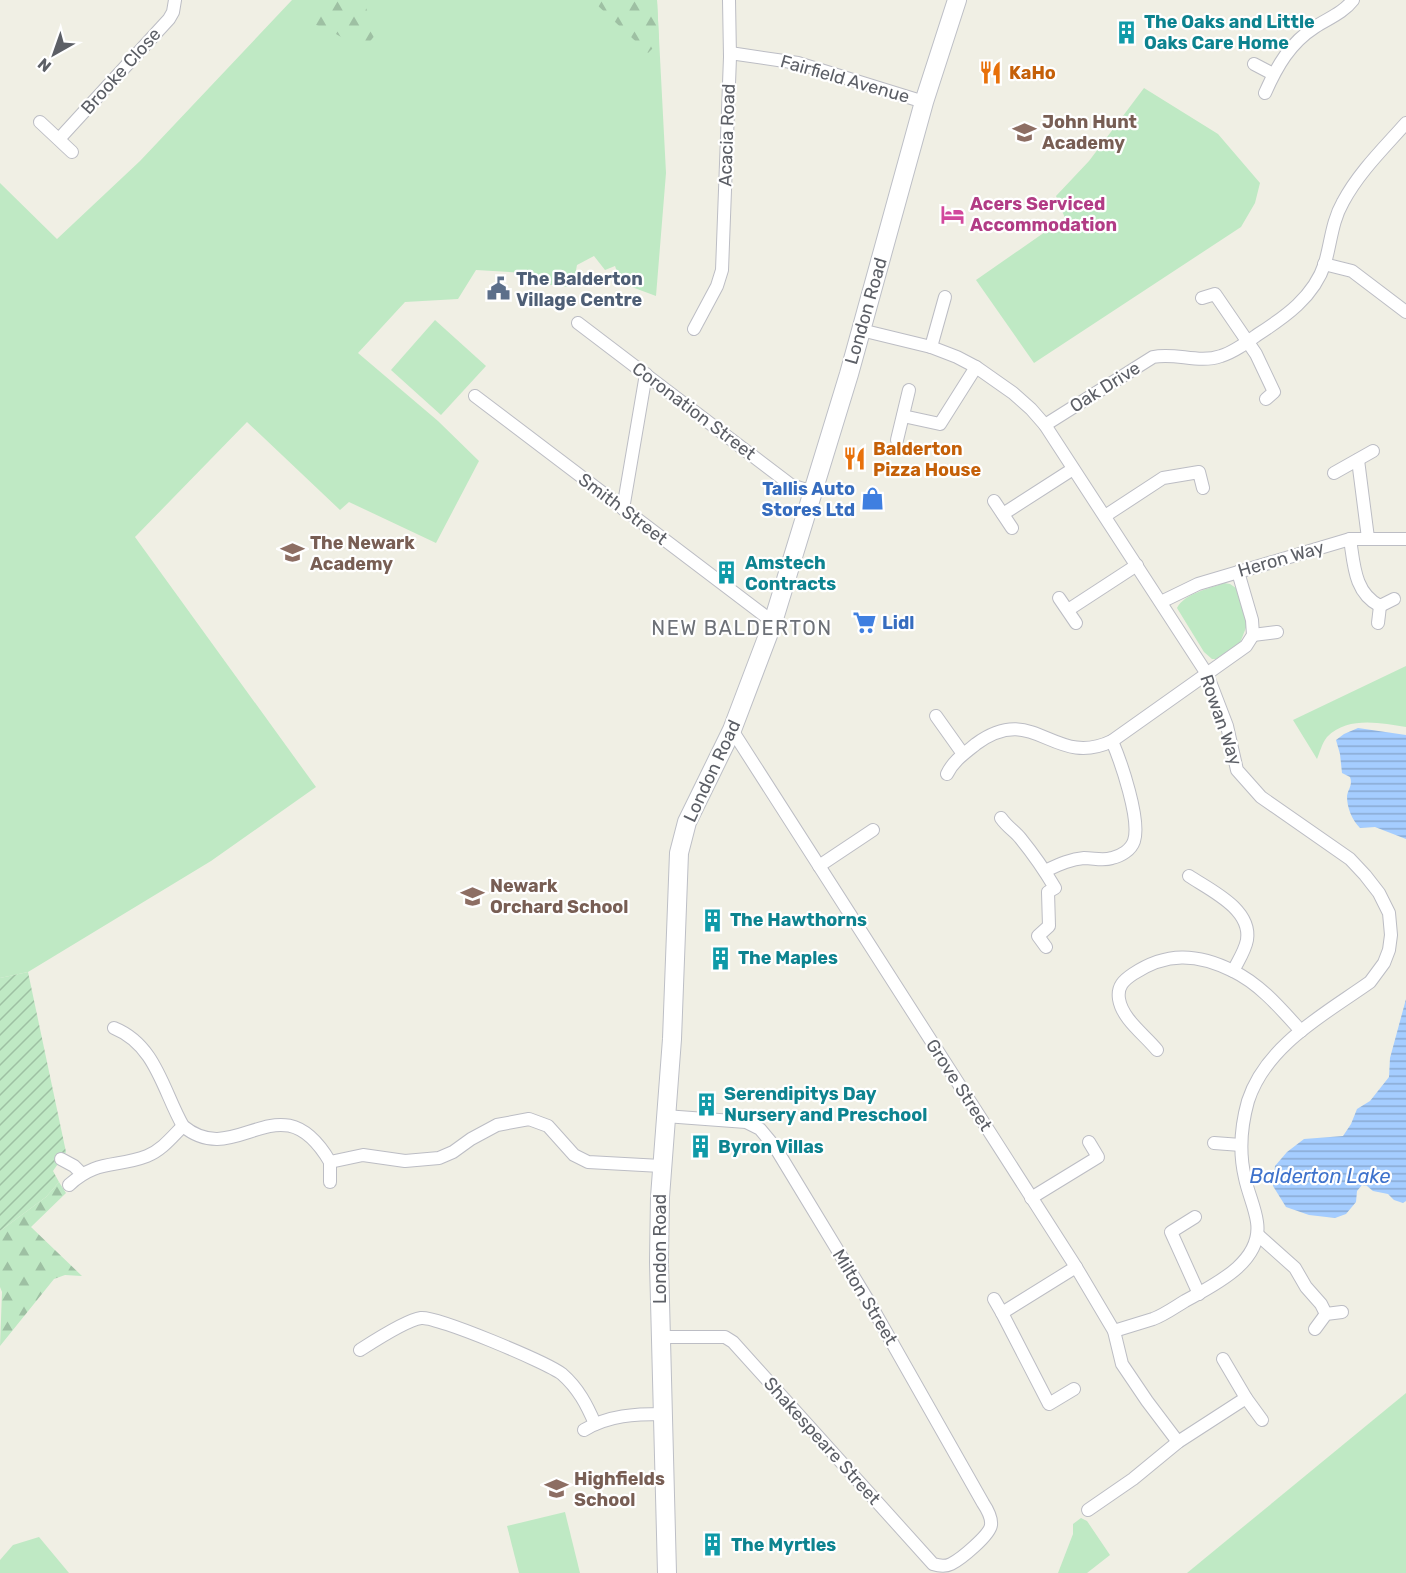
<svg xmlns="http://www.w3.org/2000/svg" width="1406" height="1573" font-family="Rubik,sans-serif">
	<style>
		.green { fill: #bfe9c4 }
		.forest { fill: url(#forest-firs) }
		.garden { fill: url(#garden-furrows) }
		.water { fill: url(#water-rules) }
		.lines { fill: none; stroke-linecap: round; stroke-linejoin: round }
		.minor-casing { stroke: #bcbdc4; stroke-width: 14 }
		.secondary-casing { stroke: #bdbfc6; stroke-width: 20 }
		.minor { stroke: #fff; stroke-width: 12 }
		.secondary { stroke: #fff; stroke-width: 18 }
		.labels { text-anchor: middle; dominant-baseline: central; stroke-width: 4.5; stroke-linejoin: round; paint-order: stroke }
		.culture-label { font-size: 18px; font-weight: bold; fill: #0d838f; stroke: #fff; text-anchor: start }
		.street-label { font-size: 18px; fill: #5c5f66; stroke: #fff }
		.food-label { font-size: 18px; font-weight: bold; fill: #c56008; stroke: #fff; text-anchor: start }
		.education-label { font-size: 18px; font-weight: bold; fill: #785e54; stroke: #fff; text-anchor: start }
		.hotel-label { font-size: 18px; font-weight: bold; fill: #b23c85; stroke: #fff; text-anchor: start }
		.service-label { font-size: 18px; font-weight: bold; fill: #4e5e75; stroke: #fff; text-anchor: start }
		.shop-label { font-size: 18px; font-weight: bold; fill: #366cbe; stroke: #fff; text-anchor: end }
		.neighbourhood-label { font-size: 20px; letter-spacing: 1.5px; fill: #6d7178; stroke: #fff }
		.water-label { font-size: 20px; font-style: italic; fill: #3e72cc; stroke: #fff }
	</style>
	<defs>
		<pattern id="forest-firs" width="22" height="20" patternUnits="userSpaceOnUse" patternTransform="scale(1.5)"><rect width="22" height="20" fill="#bfe9c4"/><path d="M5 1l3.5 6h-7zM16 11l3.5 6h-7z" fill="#9ec0a3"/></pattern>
		<pattern id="garden-furrows" width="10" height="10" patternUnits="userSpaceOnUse" patternTransform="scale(1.5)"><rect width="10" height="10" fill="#bfe9c4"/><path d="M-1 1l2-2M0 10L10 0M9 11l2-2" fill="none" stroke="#9ec0a3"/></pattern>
		<pattern id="water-rules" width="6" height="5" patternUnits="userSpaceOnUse" patternTransform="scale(1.5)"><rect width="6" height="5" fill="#a5cdff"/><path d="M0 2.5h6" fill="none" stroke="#8aaad2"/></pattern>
	</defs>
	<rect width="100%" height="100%" fill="#f0efe4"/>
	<g class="green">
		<path d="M292 0H657L666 173 656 296 621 283 615 266 605 270 594 256 577 265 574 281 569 287 526 282V273L476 270 458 299 405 302 358 353 438 421 479 461 436 543 349 502 340 510 247 422 135 537 316 787 211 861 28 972 0 978V183L57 239 140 161Z"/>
		<path d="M1144 88 1218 134 1260 183 1255 203 1241 227 1034 363 976 280 1065 218 1056 196 1089 161Z"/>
		<path d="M435 320 486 366 441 415 391 370Z"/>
		<path d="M1224 583 1230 584 1236 588 1247 625 1240 643 1216 659H1212L1204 652 1177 608C1185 593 1209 589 1224 583Z"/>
		<path d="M1406 666V727C1380 723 1348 716 1327 737 1322 743 1320 752 1317 759L1293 720Z"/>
		<path d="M1406 1393V1573H1187Z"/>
		<path d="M565 1512 580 1573H519L507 1526Z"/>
		<path d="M1081 1518 1087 1521 1110 1555 1087 1573H1058L1073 1534V1524Z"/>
		<path d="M39 1537 69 1573H0V1560L13 1545Z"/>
	</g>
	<g class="forest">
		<path d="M319 0H363L376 34 363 50 331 31 304 20Z"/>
		<path d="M597 0H657L659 42 648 53 595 3Z"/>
		<path d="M59 1182 66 1193 31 1227 82 1276 65 1275 54 1279 0 1346 2 1292 0 1287V1231L46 1197Z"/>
	</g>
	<path class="garden" d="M28 972 66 1152 53 1171 59 1182 46 1197 0 1231V978Z"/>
	<g class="water">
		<path d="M1358 728 1406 735V839L1375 827 1360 828C1352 820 1347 808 1347 796 1348 789 1353 785 1350 777L1342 773 1340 754 1336 740 1344 734Z"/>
		<path d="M1406 999V1201L1403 1203 1394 1200 1388 1194 1373 1191 1367 1186 1362 1185 1357 1191 1356 1202 1346 1214 1335 1218 1309 1215 1286 1207 1273 1186 1275 1166 1287 1152 1304 1139 1343 1136 1351 1124 1357 1109 1370 1101 1389 1077 1390 1058Z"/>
	</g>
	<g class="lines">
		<defs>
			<g id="minor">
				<path d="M730 53 798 63 924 102"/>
				<path d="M1254 64 1273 74"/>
				<path d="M1265 93C1277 66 1290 43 1315 27 1329 18 1343 13 1353 0"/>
				<path d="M40 122 72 152"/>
				<path d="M59 139 169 19 173 12 175 0"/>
				<path d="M1324 264 1352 271 1406 312"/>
				<path d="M1202 298 1215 294 1256 354 1274 392 1266 399"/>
				<path d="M578 323 791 485 812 492"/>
				<path d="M694 329 717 286 722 270 730 57 729 0"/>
				<path d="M861 330 931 347 957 357 976 367 1013 393 1031 409 1045 425 1207 674 1227 726 1237 770 1261 797 1350 859 1365 875 1379 893 1389 913 1391 935 1389 950 1384 963 1370 982C1325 1014 1266 1045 1248 1101 1241 1126 1239 1153 1245 1178 1248 1193 1255 1207 1257 1222 1263 1262 1214 1285 1185 1301 1175 1307 1164 1315 1153 1319 1140 1323 1127 1327 1114 1331"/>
				<path d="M931 347 945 297"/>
				<path d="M475 396 773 622"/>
				<path d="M903 416 940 424 976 367"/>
				<path d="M1045 425 1153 357C1176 352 1198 364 1221 356 1234 352 1246 343 1257 335 1285 317 1314 297 1325 263 1331 242 1332 221 1343 202 1359 172 1384 148 1406 123"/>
				<path d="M897 440 909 390"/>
				<path d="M1358 460 1368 538"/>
				<path d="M1334 473 1373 451"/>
				<path d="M994 501 1012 528"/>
				<path d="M623 509 646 374"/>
				<path d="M1003 514 1073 469"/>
				<path d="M1105 516 1163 478 1199 472 1203 488"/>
				<path d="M1350 539C1354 564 1354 593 1380 606L1394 599"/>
				<path d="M1059 598 1076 623"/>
				<path d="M1161 602 1198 584 1350 539H1406"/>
				<path d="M1068 610 1137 565"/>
				<path d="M1378 623 1380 606"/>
				<path d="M1253 635 1277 632"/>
				<path d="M936 716 963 754"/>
				<path d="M732 730 1076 1267 1114 1331 1122 1364 1147 1401 1178 1442"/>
				<path d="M947 774C953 761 965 753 976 744 1035 701 1053 769 1112 741L1246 646 1253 635 1252 620 1238 572"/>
				<path d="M1001 818C1008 828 1015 831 1021 839 1034 855 1045 871 1055 888L1048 892 1049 926 1038 936 1046 947"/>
				<path d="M819 866 873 830"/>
				<path d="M1045 871C1058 865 1070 859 1084 858 1094 858 1103 861 1112 858 1121 856 1131 850 1134 841 1141 820 1121 762 1112 741"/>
				<path d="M1189 876C1210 890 1252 909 1247 940 1245 951 1238 961 1233 971"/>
				<path d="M114 1028C156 1045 163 1091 183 1126 237 1171 280 1077 330 1162L363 1155 405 1161 439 1158 453 1152 471 1139 497 1125 529 1119 548 1126 574 1155 588 1162 661 1166"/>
				<path d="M1157 1050C1145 1035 1122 1019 1119 999 1117 986 1124 980 1133 974 1166 952 1197 953 1233 971 1260 984 1281 1009 1301 1031"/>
				<path d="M1214 1143 1241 1145"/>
				<path d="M61 1159 74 1166 82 1174"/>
				<path d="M330 1162V1182"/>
				<path d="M69 1185C97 1159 116 1168 147 1156 162 1150 172 1137 183 1126"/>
				<path d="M1031 1198 1098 1157 1089 1142"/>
				<path d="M1195 1217 1171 1232 1199 1294"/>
				<path d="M1258 1235 1295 1268 1306 1287 1321 1304 1326 1314"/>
				<path d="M994 1299 1002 1313"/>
				<path d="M1315 1329 1326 1314 1342 1312"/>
				<path d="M661 1337H725L733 1342 933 1564C939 1566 945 1567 951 1564 961 1559 990 1535 991 1525 992 1517 987 1509 983 1503L869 1302 775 1147 760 1129 746 1122 665 1116"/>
				<path d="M360 1350C374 1341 406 1320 421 1318 437 1316 548 1363 562 1374 578 1388 587 1405 595 1424"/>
				<path d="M1074 1389 1049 1404 1002 1313 1076 1267"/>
				<path d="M1246 1398 1262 1420"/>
				<path d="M584 1430C609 1415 635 1414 664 1414"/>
				<path d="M1088 1510 1133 1479 1178 1442 1246 1398 1223 1359"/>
			</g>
			<path id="secondary" d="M667 1573 659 1262 660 1197 672 1039 679 853 687 822 732 730 773 622 849 374 924 102 957 0"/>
		</defs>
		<use href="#minor" class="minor-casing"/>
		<use href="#secondary" class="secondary-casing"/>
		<use href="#minor" class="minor"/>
		<use href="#secondary" class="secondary"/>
	</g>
	<defs>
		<symbol id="building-bare" viewBox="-9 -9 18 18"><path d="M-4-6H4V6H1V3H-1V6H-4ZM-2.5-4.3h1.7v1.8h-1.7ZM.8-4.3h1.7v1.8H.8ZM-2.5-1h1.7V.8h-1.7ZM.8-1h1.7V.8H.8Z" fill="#0f9aa8" stroke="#fff" stroke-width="2.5" paint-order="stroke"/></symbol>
		<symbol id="restaurant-bare" viewBox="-9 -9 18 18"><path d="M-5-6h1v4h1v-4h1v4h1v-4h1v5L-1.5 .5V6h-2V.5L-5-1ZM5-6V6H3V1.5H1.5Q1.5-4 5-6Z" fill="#e8710a" stroke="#fff" stroke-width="2.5" paint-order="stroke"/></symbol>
		<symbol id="school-bare" viewBox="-9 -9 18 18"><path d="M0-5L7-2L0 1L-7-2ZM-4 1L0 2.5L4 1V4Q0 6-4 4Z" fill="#8d6e63" stroke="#fff" stroke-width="2.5" paint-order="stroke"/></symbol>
		<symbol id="hotel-bare" viewBox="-9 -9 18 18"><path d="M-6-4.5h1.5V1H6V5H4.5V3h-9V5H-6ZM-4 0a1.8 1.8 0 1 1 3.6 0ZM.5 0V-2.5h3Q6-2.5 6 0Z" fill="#d1479c" stroke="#fff" stroke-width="2.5" paint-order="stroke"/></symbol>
		<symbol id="civic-bare" viewBox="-9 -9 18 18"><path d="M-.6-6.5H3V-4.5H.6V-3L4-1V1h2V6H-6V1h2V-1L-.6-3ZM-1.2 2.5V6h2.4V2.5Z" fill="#5c6f8a" stroke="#fff" stroke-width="2.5" paint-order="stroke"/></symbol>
		<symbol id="shop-bare" viewBox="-9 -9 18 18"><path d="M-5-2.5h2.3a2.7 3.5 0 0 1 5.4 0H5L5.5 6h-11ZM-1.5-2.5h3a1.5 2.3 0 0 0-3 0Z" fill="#3f7fe0" stroke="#fff" stroke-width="2.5" paint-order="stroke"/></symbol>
		<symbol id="supermarket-bare" viewBox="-9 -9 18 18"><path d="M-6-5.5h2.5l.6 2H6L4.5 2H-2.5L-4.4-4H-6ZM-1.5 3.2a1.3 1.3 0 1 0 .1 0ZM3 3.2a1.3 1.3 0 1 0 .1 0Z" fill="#3f7fe0" stroke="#fff" stroke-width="2.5" paint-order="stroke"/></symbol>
	</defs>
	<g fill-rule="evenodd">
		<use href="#building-bare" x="1110" y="16" width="33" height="33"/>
		<use href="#restaurant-bare" x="974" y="56" width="33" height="33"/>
		<use href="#school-bare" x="1008" y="116" width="33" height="33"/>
		<use href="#hotel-bare" x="936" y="198" width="33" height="33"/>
		<use href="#civic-bare" x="482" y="272" width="33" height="33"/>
		<use href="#restaurant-bare" x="838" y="442" width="33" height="33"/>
		<use href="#shop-bare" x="856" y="482" width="33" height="33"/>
		<use href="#school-bare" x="276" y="536" width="33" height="33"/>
		<use href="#building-bare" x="710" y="556" width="33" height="33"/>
		<use href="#supermarket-bare" x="848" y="606" width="33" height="33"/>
		<use href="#school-bare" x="456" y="880" width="33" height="33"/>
		<use href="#building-bare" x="696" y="904" width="33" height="33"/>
		<use href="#building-bare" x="704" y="942" width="33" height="33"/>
		<use href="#building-bare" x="690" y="1088" width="33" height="33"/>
		<use href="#building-bare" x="684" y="1130" width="33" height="33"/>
		<use href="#school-bare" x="540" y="1472" width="33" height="33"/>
		<use href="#building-bare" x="696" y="1528" width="33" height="33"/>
	</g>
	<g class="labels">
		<g class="culture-label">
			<text x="1144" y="22">The Oaks and Little<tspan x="1144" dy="21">Oaks Care Home</tspan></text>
			<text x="745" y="563">Amstech<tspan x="745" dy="21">Contracts</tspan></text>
			<text x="730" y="920">The Hawthorns</text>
			<text x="738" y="958">The Maples</text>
			<text x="724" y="1094">Serendipitys Day<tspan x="724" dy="21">Nursery and Preschool</tspan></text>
			<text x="718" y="1147">Byron Villas</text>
			<text x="731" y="1545">The Myrtles</text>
		</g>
		<g class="street-label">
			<text transform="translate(121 71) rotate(-48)">Brooke Close</text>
			<text transform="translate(845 79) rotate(16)">Fairfield Avenue</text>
			<text transform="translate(727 135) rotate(-88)">Acacia Road</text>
			<text transform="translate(866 311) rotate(-74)">London Road</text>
			<text transform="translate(1105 387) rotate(-32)">Oak Drive</text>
			<text transform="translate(694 411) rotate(37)">Coronation Street</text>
			<text transform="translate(623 509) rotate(37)">Smith Street</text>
			<text transform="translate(1281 559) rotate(-16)">Heron Way</text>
			<text transform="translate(1221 720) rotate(71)">Rowan Way</text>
			<text transform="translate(712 771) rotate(-65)">London Road</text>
			<text transform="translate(959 1085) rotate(57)">Grove Street</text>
			<text transform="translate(660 1249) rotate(-90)">London Road</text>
			<text transform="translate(865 1297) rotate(59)">Milton Street</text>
			<text transform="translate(822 1441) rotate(48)">Shakespeare Street</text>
		</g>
		<g class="food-label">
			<text x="1009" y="73">KaHo</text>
			<text x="873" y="449">Balderton<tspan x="873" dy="21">Pizza House</tspan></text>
		</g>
		<g class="education-label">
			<text x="1042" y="122">John Hunt<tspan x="1042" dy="21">Academy</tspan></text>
			<text x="310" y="543">The Newark<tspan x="310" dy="21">Academy</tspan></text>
			<text x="490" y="886">Newark<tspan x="490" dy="21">Orchard School</tspan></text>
			<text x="574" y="1479">Highfields<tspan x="574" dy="21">School</tspan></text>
		</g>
		<g class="hotel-label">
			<text x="970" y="204">Acers Serviced<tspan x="970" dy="21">Accommodation</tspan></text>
		</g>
		<g class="service-label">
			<text x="516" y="279">The Balderton<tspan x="516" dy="21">Village Centre</tspan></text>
		</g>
		<g class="shop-label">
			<text x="855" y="489">Tallis Auto<tspan x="855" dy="21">Stores Ltd</tspan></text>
			<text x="882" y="623" text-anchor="start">Lidl</text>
		</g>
		<g class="neighbourhood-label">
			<text x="742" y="628">NEW BALDERTON</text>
		</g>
		<g class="water-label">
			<text x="1320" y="1176">Balderton Lake</text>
		</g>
	</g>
	<g transform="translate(54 54) rotate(220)" stroke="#ffffff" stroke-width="4.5" paint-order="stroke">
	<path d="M0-4.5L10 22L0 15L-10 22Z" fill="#5c5f66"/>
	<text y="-9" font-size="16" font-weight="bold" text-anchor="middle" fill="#5c5f66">N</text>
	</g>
</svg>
